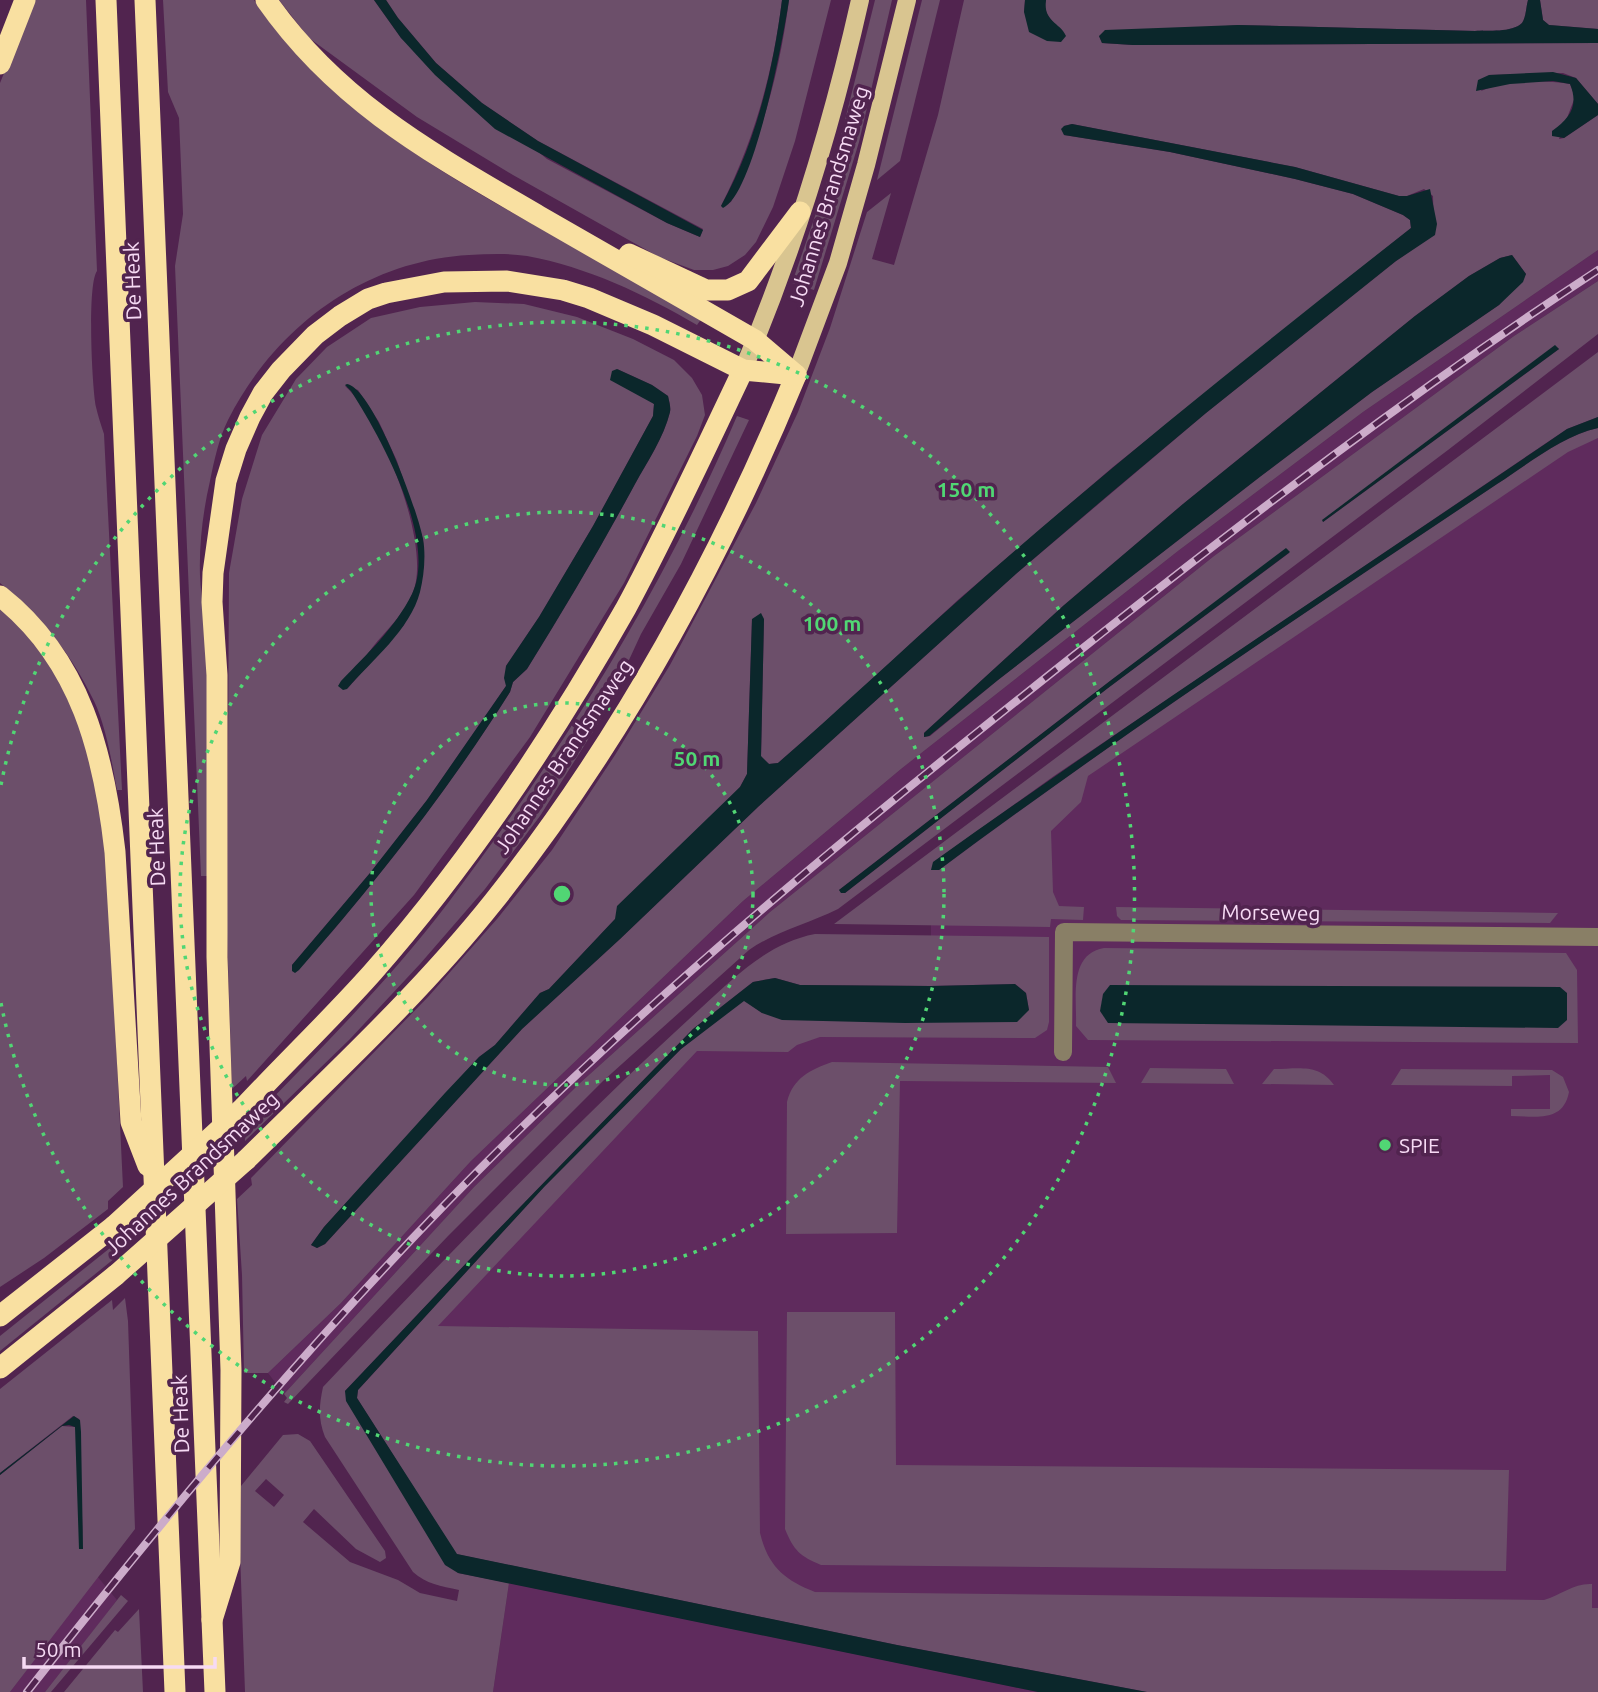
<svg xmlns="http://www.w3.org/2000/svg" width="1598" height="1692" font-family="Ubuntu,sans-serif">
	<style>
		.built { fill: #5f2b5d }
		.green { fill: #6c4f6a; fill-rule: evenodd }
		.water { fill: #0b272b }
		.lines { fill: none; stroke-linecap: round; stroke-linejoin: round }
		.minor { stroke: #897f66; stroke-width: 18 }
		.major { stroke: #d9c590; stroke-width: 18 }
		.highway { stroke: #f9e0a1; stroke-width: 21 }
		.rail-casing { stroke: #ccacca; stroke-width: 8 }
		.rail { stroke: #51244f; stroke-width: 5; stroke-dasharray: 16; stroke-linecap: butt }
		.highway-bridge { stroke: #f9e0a1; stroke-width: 21 }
		.ring { fill: none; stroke: #51d674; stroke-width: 3.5; stroke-dasharray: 3.5 7 }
		.poi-dot { fill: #51d674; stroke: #51244f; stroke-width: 2.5 }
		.labels { text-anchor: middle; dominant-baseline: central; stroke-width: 7; stroke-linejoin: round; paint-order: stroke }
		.street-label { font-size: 21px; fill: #f6daf4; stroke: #51244f }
		.poi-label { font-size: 21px; fill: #f6daf4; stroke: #51244f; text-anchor: start }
		.centre { fill: #51d674; stroke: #51244f; stroke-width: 3.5 }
		.ring-label { font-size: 21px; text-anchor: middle; font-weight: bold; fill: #51d674; stroke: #51244f; stroke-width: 7; stroke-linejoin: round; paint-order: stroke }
	</style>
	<rect width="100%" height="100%" fill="#51244f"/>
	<g class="built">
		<path d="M1598 250V281L1514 336 1214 556 770 912 580 1083 474 1187 284 1394 268 1373 341 1303 471 1161 743 901 901 769 1178 551 1363 412Z"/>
		<path d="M1598 428V1692H1147L897 1645 358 1390 681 1049 931 986V870L1296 619Z"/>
		<path d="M97 1576 117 1600 104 1617 45 1692H10Z"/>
		<path d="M509 1583 865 1656 1038 1692H493Z"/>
	</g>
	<g class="green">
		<path d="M34 0H86L97 271C87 284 92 388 96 407 98 416 101 425 104 434L122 790H117C112 763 106 726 94 701 72 655 40 614 0 583V83Z"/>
		<path d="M163 0H254C323 104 432 168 538 227 593 258 647 288 702 318L697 325C644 294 587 267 527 256 508 253 488 254 469 255 364 261 275 327 228 420 219 438 214 461 210 481 203 511 199 544 200 575 201 601 207 627 208 654 211 727 207 802 207 876H201L175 266 183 214 179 118 168 92Z"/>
		<path d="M279 0H374L401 38 547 159 667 223 700 237 703 229 538 141 482 103 436 63 398 18 386 0H782C773 73 754 141 721 206L731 202C762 138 780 70 789 0H831L795 141 773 207 756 242 745 255 728 266 713 270H694L659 257 513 175 417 117 309 38Z"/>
		<path d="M875 0H892L859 142 814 290 792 283 837 152Z"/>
		<path d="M922 0H940L900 161 877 180Z"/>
		<path d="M964 0H1025L1024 12 1058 27C1051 20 1042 11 1046 0H1528C1526 7 1526 18 1522 23 1512 33 1488 30 1475 31L1238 25 1099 36 1102 43 1133 45 1598 43V104L1576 78 1563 73 1489 75 1481 91C1507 79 1543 80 1570 84L1575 97 1559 139 1564 138 1598 115V250L1363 412 1178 551 901 769 743 901 471 1161 341 1303 268 1373H244L242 1275 237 1199 252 1185 251 1178 428 997 497 919 552 850 615 755 670 665 756 503 798 412 830 328 867 212 891 193 872 259 894 265 938 115ZM1072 124 1295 167 1399 196H1407L1424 189 1433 196 1434 235 1396 261 1206 413 1017 573 759 806 620 939 522 1029 325 1244 317 1248 311 1245 324 1227 479 1057 495 1045 540 993 549 989 740 787 747 774 752 619H764L761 757 769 764 778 763 842 707 959 599 1113 467 1411 228 1410 220 1403 215 1353 194 1295 179 1170 152 1064 135V126ZM1512 255 1526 274 1499 305 1372 392 1261 476 998 680 930 736 924 737V733L1063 606 1183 504 1415 316 1469 276 1500 258Z"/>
		<path d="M1540 0H1598V29L1549 25 1543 20Z"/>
		<path d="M1598 281V334L1448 450 838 909C808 924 776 931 749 950L603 1081 448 1236 288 1404 284 1402 287 1398 284 1394 474 1187 580 1083 770 912 1214 556 1514 336ZM1555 346 1559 349 1323 522V520ZM1287 549 1289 553 1108 688 845 893 839 890 1110 681Z"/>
		<path d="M475 302 524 304 577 317 633 339 674 360 692 378 702 395 705 415 697 436 624 583 530 737 414 895 247 1081 246 1076 232 1089 227 933 229 573 242 499 262 435 296 379 327 347 371 318 420 307ZM617 369 652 385 668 396C669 401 671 407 670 412 664 437 647 462 635 484 601 547 565 608 527 669L513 682 510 692C467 760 420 825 368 888 344 917 322 947 292 971V965L370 873 427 800 506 686V666L539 617 593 526 653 416 654 404ZM345 386 358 390 379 422 397 461 423 539 424 567 404 625 347 689C355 676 362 660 372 648 386 630 404 615 413 592 432 545 381 418 345 386Z"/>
		<path d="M1598 352V417L1567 429 1054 776 934 862 939 870C1120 735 1309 610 1497 484 1528 464 1562 436 1598 428V438L1568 452 1088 776 1081 802 1051 831 1053 892 1059 906 1084 907 1083 920 1051 919 1050 927 834 924Z"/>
		<path d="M737 416 749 420 681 564 641 634 604 714 540 816 485 889 420 964 350 1039 245 1141 244 1127C315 1055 387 983 448 903 562 752 663 590 737 416Z"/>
		<path d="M0 608 15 621 56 672 82 732 98 787 107 853 123 1187 108 1201V1209L44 1258 0 1287Z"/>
		<path d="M1116 907 1558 913 1550 923 1121 920 1117 916Z"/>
		<path d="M815 934 1049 937V1022L1047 1030 1035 1038 820 1037 797 1045 788 1052 697 1051 438 1326 758 1331 760 1533C768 1566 784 1580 815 1592L1544 1600C1561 1595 1574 1583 1592 1584V1608H1598V1692H1147L897 1645 456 1554 357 1398 358 1390 544 1187 681 1049 744 1000 762 1013 1029 1010 1026 993 1015 984 931 986 800 985 775 978 753 982 693 1029 491 1237 345 1391 458 1573 509 1583 493 1692H245L240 1553 241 1486 283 1435 298 1434 310 1441 385 1551 386 1558 380 1562 356 1549 314 1509 303 1522 350 1562 398 1580 420 1593 457 1601 459 1590C441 1586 426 1584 413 1572L325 1437C318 1419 319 1406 323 1387 421 1283 520 1180 624 1080 649 1056 675 1032 701 1008 735 977 768 943 815 934ZM266 1479 284 1495 274 1507 255 1491Z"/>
		<path d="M1104 948 1566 953 1577 970 1578 1043 1088 1040 1076 1026C1077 999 1068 954 1104 948Z"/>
		<path d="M832 1062 1108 1067 1116 1083 900 1081 897 1233 786 1234 787 1102C793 1078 810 1070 832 1062Z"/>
		<path d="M1150 1068 1226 1069 1234 1084 1141 1083Z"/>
		<path d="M1274 1069C1298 1069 1319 1063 1334 1085L1262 1084Z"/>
		<path d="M1401 1069 1552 1070 1563 1077 1569 1092C1563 1123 1536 1116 1511 1116V1109H1550V1075L1512 1076V1086L1391 1085Z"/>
		<path d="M115 1244V1258L0 1351V1336Z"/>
		<path d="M125 1298 128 1321 135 1529 10 1692H0V1475L62 1426 75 1427 77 1433 83 1549 79 1419 73 1416 0 1473V1389L112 1300 113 1310Z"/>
		<path d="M787 1312H895L896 1465 1509 1470 1506 1571 821 1565C800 1556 794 1551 785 1529Z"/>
		<path d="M121 1595 128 1601 51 1692H45Z"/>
		<path d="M139 1609 143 1692H64L115 1630 118 1632Z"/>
	</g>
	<g class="water">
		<path d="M374 0H386L398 18 436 63 482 103 538 141 703 230 700 237 667 223 495 129 435 75 401 38Z"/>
		<path d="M782 0H789C784 35 754 195 723 208L721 206C756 143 773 71 782 0Z"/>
		<path d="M1025 0H1046C1043 22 1060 22 1066 36L1061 42 1047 41 1029 32 1024 12Z"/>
		<path d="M1528 0H1540L1543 20 1549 25 1598 29V43L1133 45 1102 43 1099 36 1105 30 1238 25 1475 31C1488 30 1512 33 1522 23 1526 18 1526 7 1528 0Z"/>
		<path d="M1553 72 1576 78 1598 104V115L1564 138 1552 136V131C1570 118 1579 106 1570 84L1553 81 1510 84 1476 91 1478 80 1489 75Z"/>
		<path d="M1072 124 1295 167 1399 196H1407L1430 189 1437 224 1435 235 1396 261 1206 413 1106 497 1017 573 759 806 620 939 522 1029 325 1244 317 1248 311 1245 324 1227 445 1093 479 1057 495 1045 540 993 549 989 615 919 617 906 740 787 747 774 752 619 761 613 764 619 761 756 769 764 778 763C840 709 899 653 960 599 1105 470 1258 348 1411 228L1410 220 1403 215 1353 194 1295 179 1170 152 1064 135 1061 129 1064 126Z"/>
		<path d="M1512 255 1526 274 1523 282 1499 305 1372 392 1261 476 998 680 929 736 924 737V733L1063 606 1183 504 1415 316 1469 276 1500 258Z"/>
		<path d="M1555 345 1559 349 1323 522 1322 520Z"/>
		<path d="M617 369 652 385 668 396C669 401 671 407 670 412 664 437 647 462 635 484 601 547 565 608 527 669L513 682 510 692C448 791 376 882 299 970L295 973 292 971V965L370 873 427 800 506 686 504 678 506 666 539 617 593 526 653 416 654 404 610 380 612 371Z"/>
		<path d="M347 384C373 388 418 511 423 539 426 555 424 576 420 592 410 630 372 660 347 689L343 690 338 686 341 681C367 654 395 628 412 594 438 540 380 436 351 391L345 385Z"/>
		<path d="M1598 417V428C1562 436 1528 464 1497 484 1309 610 1120 735 939 870H931L933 862C1142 713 1356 573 1567 429Z"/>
		<path d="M1286 548 1290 552 1108 688 845 893H841L839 890 1110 681Z"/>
		<path d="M775 978 800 985 931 986 1015 984 1026 993 1029 1010 1017 1022 905 1023 782 1020 762 1013 744 1001 681 1049 544 1187 358 1390 357 1398 457 1554 897 1645 1147 1692H1038L458 1573 445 1565 346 1401 345 1391 491 1237 693 1029 753 982Z"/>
		<path d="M1110 985 1560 987 1567 993V1020L1558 1028 1108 1023 1100 1011 1103 994Z"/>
		<path d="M74 1416 80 1420 81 1432 83 1549H79L75 1427 69 1425 62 1426 0 1475V1473Z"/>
	</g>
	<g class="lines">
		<path class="minor" d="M1063 1052 1064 932 1598 937"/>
		<g class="major">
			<path d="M743 370C793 252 832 125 860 0"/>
			<path d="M796 375 838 263 866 165 907 0"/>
		</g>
		<g class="highway">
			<path d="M106 0 175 1692"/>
			<path d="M145 0 215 1692"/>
			<path d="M266 0C338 103 433 154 539 216 611 257 683 299 755 340L796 375"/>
			<path d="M0 64 25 0"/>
			<path d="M629 254 706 290H728L748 281 800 212"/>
			<path d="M0 596C81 660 104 754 115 852L131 1122 148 1166"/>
			<path d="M244 1107C286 1062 331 1019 372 973 469 863 554 735 626 608 668 530 705 450 743 370"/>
			<path d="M246 1160C331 1076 420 994 494 901 620 742 719 562 796 375"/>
			<path d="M0 1316 114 1226"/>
			<path d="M0 1368 116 1275"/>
			<path d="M212 1620 230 1562 231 1370 217 957V675L212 602 213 573 226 481 236 449 250 417 263 393 281 370 315 335 340 316 368 299 386 293 444 282 507 281 563 290 589 298 653 325 743 370 796 375"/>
		</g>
		<defs>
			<path id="rail" d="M27 1692C179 1498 337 1309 513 1136 688 964 880 809 1073 656 1243 521 1416 389 1598 270"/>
		</defs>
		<use href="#rail" class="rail-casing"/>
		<use href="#rail" class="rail"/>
		<g class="highway-bridge">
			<path d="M114 1226 244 1107"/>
			<path d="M116 1275 246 1160"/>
		</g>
	</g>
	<g class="ring">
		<circle cx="562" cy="894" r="191"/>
		<circle cx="562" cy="894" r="382"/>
		<path d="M1 785A572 572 0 1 1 1 1003"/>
	</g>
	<circle class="poi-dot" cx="1385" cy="1145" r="7"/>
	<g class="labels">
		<g class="street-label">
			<text transform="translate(828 196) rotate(-73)">Johannes Brandsmaweg</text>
			<text transform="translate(132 281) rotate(-92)">De Heak</text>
			<text transform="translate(563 756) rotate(-56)">Johannes Brandsmaweg</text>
			<text transform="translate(156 847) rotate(-92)">De Heak</text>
			<text transform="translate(1271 912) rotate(1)">Morseweg</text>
			<text transform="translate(191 1173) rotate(-43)">Johannes Brandsmaweg</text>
			<text transform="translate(180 1414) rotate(-92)">De Heak</text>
		</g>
		<g class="poi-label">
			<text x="1399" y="1145">SPIE</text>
		</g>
	</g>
	<circle cx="562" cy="894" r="10" class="centre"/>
	<g class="ring-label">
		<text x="966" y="497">150 m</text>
		<text x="832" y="631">100 m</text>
		<text x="697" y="766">50 m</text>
	</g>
	<path d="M24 1657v10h191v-10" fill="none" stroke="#f6daf4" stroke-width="3.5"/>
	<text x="35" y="1657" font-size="21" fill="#f6daf4" stroke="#51244f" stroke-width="5" paint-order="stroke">50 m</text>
</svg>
